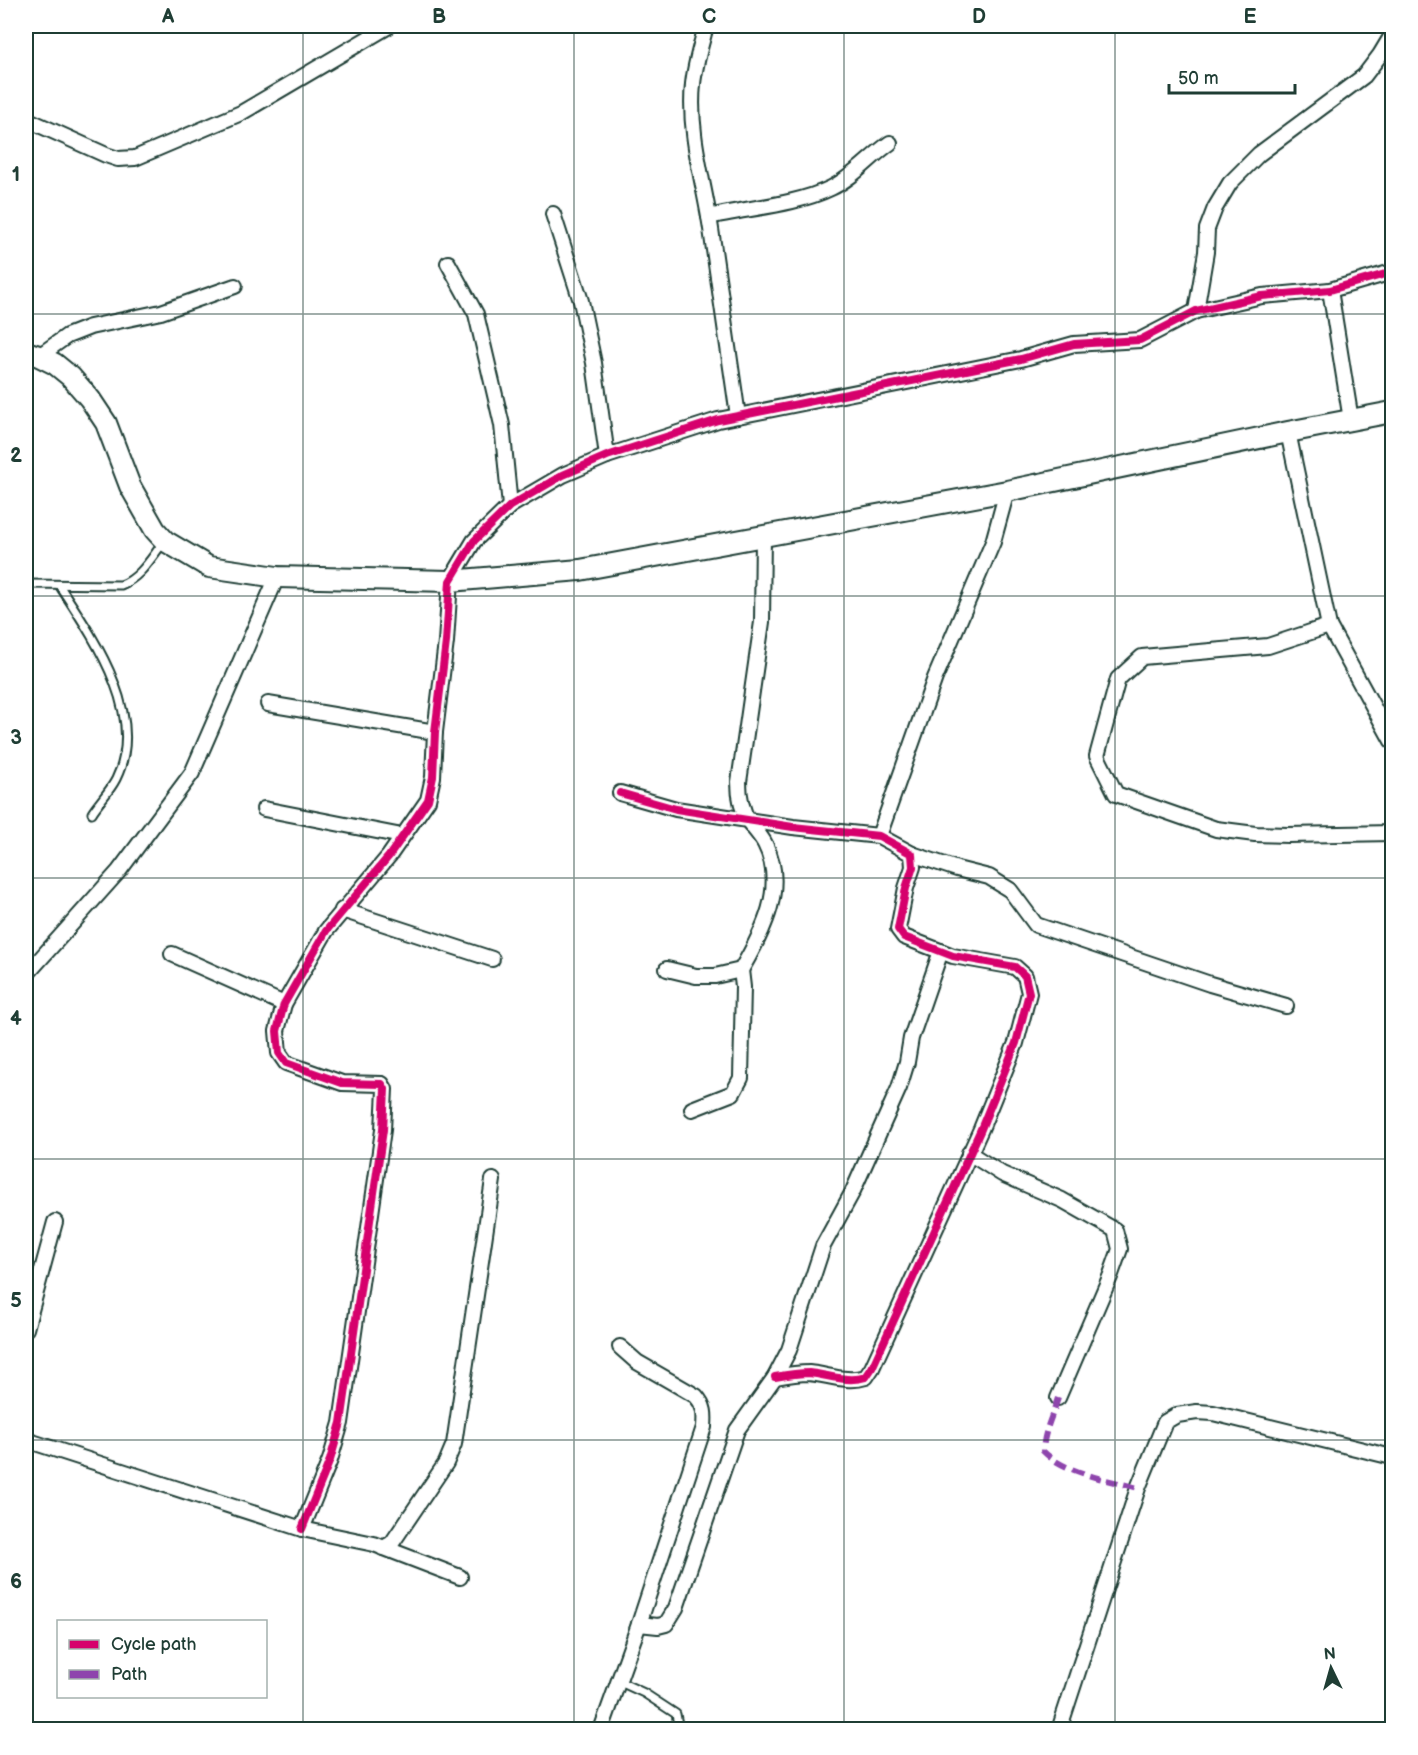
<svg xmlns="http://www.w3.org/2000/svg" width="1418" height="1755" font-family="'Balsamiq Sans',sans-serif">
	<style>
		.lines { fill: none; stroke-linecap: round; stroke-linejoin: round }
		.lane-casing { stroke: #1f3d34; stroke-width: 11 }
		.street-casing { stroke: #1f3d34; stroke-width: 18 }
		.secondary-casing { stroke: #1f3d34; stroke-width: 24 }
		.lane { stroke: #fff; stroke-width: 7 }
		.street { stroke: #fff; stroke-width: 14 }
		.secondary { stroke: #fff; stroke-width: 20 }
		.quiet { stroke: #8e44ad; stroke-width: 6; stroke-dasharray: 12 6; stroke-linecap: butt }
		.cycleway-casing { stroke: #fff; stroke-width: 11 }
		.cycleway { stroke: #d6006c; stroke-width: 8 }
		.grid { fill: none; stroke: #1f3d34; stroke-width: 1.5; stroke-opacity: 0.55 }
		.neatline { fill: none; stroke: #1f3d34; stroke-width: 2 }
		.grid-label { font-size: 20px; text-anchor: middle; font-weight: bold; fill: #1f3d34 }
	</style>
	<rect width="100%" height="100%" fill="#fff"/>
	<filter id="ink" filterUnits="userSpaceOnUse"><feTurbulence type="fractalNoise" baseFrequency=".0167" numOctaves="2"/><feDisplacementMap in="SourceGraphic" scale="12" xChannelSelector="R" yChannelSelector="G"/><feConvolveMatrix kernelMatrix="1 2 1 2 8 2 1 2 1" color-interpolation-filters="sRGB"/></filter>
	<g filter="url(#ink)">
		<g class="lines">
			<defs>
				<g id="lane">
					<path d="M26 584 121 585C140 578 151 558 163 543"/>
					<path d="M59 585C93 637 148 715 116 779 110 791 99 802 92 813"/>
					<path d="M618 1681 644 1693 676 1714 679 1730"/>
				</g>
				<g id="street">
					<path d="M706 26C701 45 695 64 693 84 688 133 704 182 711 229 720 292 729 354 738 416"/>
					<path d="M26 119 106 155 118 159 135 158 241 113 389 26"/>
					<path d="M553 214 581 301 594 363 607 456"/>
					<path d="M709 217C747 208 796 205 831 188 854 177 870 157 890 143"/>
					<path d="M448 263 476 314 502 425 510 506"/>
					<path d="M1330 290 1351 420"/>
					<path d="M1196 311 1206 252 1207 229 1215 208 1230 183 1259 154 1364 76 1380 55 1392 35"/>
					<path d="M39 356 67 336 90 327 161 312 235 286"/>
					<path d="M1288 432 1329 626 1392 741"/>
					<path d="M1329 626 1268 646 1142 657 1118 679 1097 756 1116 794 1216 829 1255 834 1288 835 1392 833"/>
					<path d="M268 704 435 732"/>
					<path d="M620 793 676 809 793 827 879 836 912 854 913 867 906 888 898 929 904 937 953 956 1015 967 1025 976 1029 993 1016 1043 981 1129 872 1368 866 1377C847 1383 829 1375 809 1373 798 1373 786 1375 775 1377"/>
					<path d="M264 809 402 836"/>
					<path d="M879 836 935 678 993 542 1007 491"/>
					<path d="M912 854 957 869 989 877 1010 890 1036 925 1210 984 1286 1006"/>
					<path d="M342 910 492 959"/>
					<path d="M172 954 284 1004"/>
					<path d="M667 969 696 976H715L741 970C763 932 787 887 765 844 761 836 754 829 749 822 741 809 739 797 739 782L762 622 763 535"/>
					<path d="M26 975 119 871 192 773 277 577"/>
					<path d="M692 1109 733 1093 741 1078 743 987 741 970"/>
					<path d="M969 1153 1002 1174 1062 1200 1115 1230 1120 1249 1110 1277 1058 1398"/>
					<path d="M26 1329 55 1222"/>
					<path d="M26 1440 302 1529 374 1544 460 1577"/>
					<path d="M302 1529 330 1460 341 1423 383 1130 385 1089 382 1084 342 1083 286 1063 279 1053 277 1031 284 1004 326 931 389 856 428 800 433 777 435 732 446 642 450 581 474 541 510 506 563 475 607 456 718 420 1021 359 1074 344 1140 340 1196 311 1262 296 1330 290 1392 272"/>
					<path d="M383 1548 392 1543 446 1463 454 1444 493 1180"/>
					<path d="M639 1624 658 1626 666 1624 676 1608 737 1430 775 1377 789 1350 823 1246 852 1193 899 1088 907 1062 911 1038 941 951"/>
					<path d="M601 1730 639 1624 704 1427C705 1414 705 1406 696 1396L637 1362 620 1347"/>
					<path d="M1059 1730 1138 1488 1165 1422 1177 1415 1197 1412 1213 1413 1392 1457"/>
				</g>
				<path id="secondary" d="M26 352 39 356 55 364 71 377 90 399 106 423 130 486 155 530 165 541 209 567 277 577 450 581 580 570 1007 491 1288 432 1392 412"/>
			</defs>
			<use href="#lane" class="lane-casing"/>
			<use href="#street" class="street-casing"/>
			<use href="#secondary" class="secondary-casing"/>
			<use href="#lane" class="lane"/>
			<use href="#street" class="street"/>
			<use href="#secondary" class="secondary"/>
			<path class="quiet" d="M1058 1398C1052 1417 1044 1431 1043 1451 1064 1473 1109 1480 1138 1488"/>
			<defs>
				<g id="cycleway">
					<path d="M620 793 676 809 793 827 879 836 912 854 913 867 906 888 898 929 904 937 953 956 1015 967 1025 976 1029 993 1016 1043 981 1129 872 1368 866 1377C847 1383 829 1375 809 1373 798 1373 786 1375 775 1377"/>
					<path d="M302 1529 330 1460 341 1423 383 1130 385 1089 382 1084 342 1083 286 1063 279 1053 277 1031 284 1004 326 931 389 856 428 800 433 777 435 732 446 642 450 581 474 541 510 506 563 475 607 456 718 420 1021 359 1074 344 1140 340 1196 311 1262 296 1330 290 1392 272"/>
				</g>
			</defs>
			<use href="#cycleway" class="cycleway-casing"/>
			<use href="#cycleway" class="cycleway"/>
		</g>
	</g>
	<path class="grid" d="M303 26V1730M574 26V1730M844 26V1730M1115 26V1730M26 314H1392M26 596H1392M26 878H1392M26 1159H1392M26 1440H1392"/>
	<rect width="1418" height="1755" fill="none" stroke="#fff" stroke-width="66"/>
	<rect x="57" y="1620" width="210" height="78" fill="#ffffff" stroke="#a5b1ae" stroke-width="1.5"/>
	<rect x="69" y="1640" width="30" height="9" fill="#d6006c" stroke="#a5b1ae" stroke-width="1.5"/>
	<text x="111" y="1650" font-size="18" fill="#1f3d34">Cycle path</text>
	<rect x="69" y="1670" width="30" height="9" fill="#8e44ad" stroke="#a5b1ae" stroke-width="1.5"/>
	<text x="111" y="1680" font-size="18" fill="#1f3d34">Path</text>
	<g transform="translate(1331 1668) rotate(355)" stroke="#ffffff" stroke-width="4.5" paint-order="stroke">
	<path d="M0-4.5L10 22L0 15L-10 22Z" fill="#1f3d34"/>
	<text y="-9" font-size="16" font-weight="bold" text-anchor="middle" fill="#1f3d34">N</text>
	</g>
	<path d="M1169 84v9h126v-9" fill="none" stroke="#1f3d34" stroke-width="3"/>
	<text x="1178" y="84" font-size="18" fill="#1f3d34" stroke="#ffffff" stroke-width="4.5" paint-order="stroke">50 m</text>
	<rect x="33" y="33" width="1352" height="1689" class="neatline"/>
	<g class="grid-label">
		<text x="168" y="23">A</text>
		<text x="439" y="23">B</text>
		<text x="709" y="23">C</text>
		<text x="979" y="23">D</text>
		<text x="1250" y="23">E</text>
		<text x="16" y="181">1</text>
		<text x="16" y="462">2</text>
		<text x="16" y="744">3</text>
		<text x="16" y="1025">4</text>
		<text x="16" y="1307">5</text>
		<text x="16" y="1588">6</text>
	</g>
</svg>
